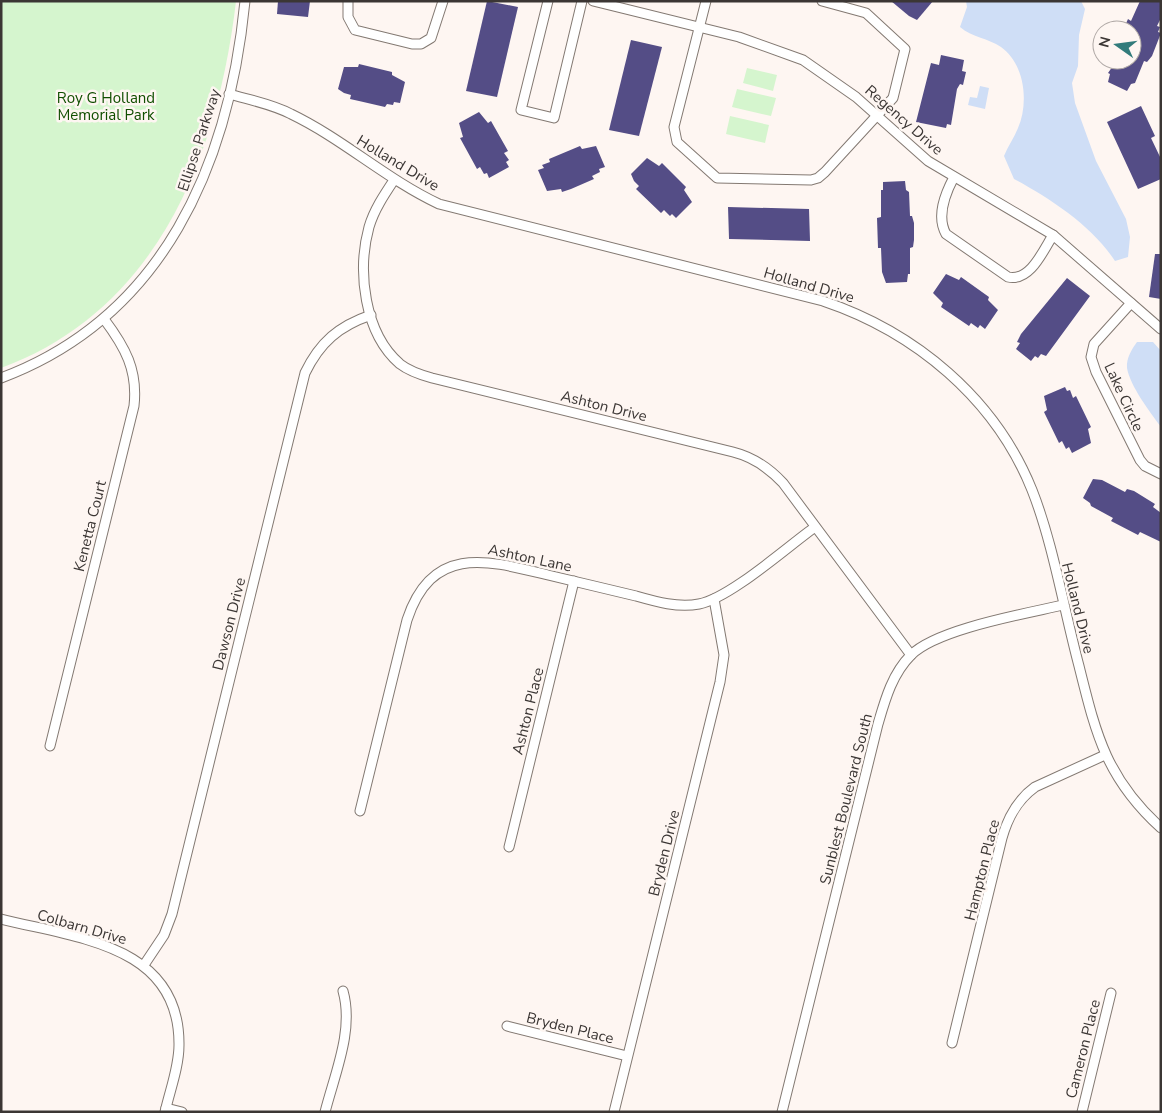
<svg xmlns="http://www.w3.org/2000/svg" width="1162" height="1113" font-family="'Nunito Sans',sans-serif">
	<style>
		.green { fill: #d5f5ce }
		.water { fill: #cfdef6 }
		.building { fill: #544d86 }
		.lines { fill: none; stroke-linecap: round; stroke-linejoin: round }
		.street-casing { stroke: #837972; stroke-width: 11 }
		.street { stroke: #fff; stroke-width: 9 }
		.labels { text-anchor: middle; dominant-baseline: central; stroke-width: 5; stroke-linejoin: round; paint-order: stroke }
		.park-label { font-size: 15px; fill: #114f00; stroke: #fef6f2 }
		.street-label { font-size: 15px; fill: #3b3634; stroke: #fef6f2 }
	</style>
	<rect width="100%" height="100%" fill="#fef6f2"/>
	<g class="green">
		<path d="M1 1H236C218 155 158 310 1 368Z"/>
		<path d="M747 68 777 75 773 91 743 83Z"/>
		<path d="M737 89 776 98 771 116 732 107Z"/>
		<path d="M730 116 769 125 765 143 726 134Z"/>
	</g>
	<g class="water">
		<path d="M966 1H1081L1085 9 1079 35 1078 66 1072 83 1075 103 1096 161 1126 219 1130 237 1128 257 1115 261C1092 226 1051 199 1014 179L1004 156C1008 146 1014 138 1018 128 1029 103 1025 64 1001 47 988 38 973 38 960 27L967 7Z"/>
		<path d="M980 86 989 88 985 109 968 105 970 97 977 98Z"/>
		<path d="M1137 342H1153L1161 351V427C1150 412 1130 386 1127 368 1126 358 1132 349 1137 342Z"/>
	</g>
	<g class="building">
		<path d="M278 1H310L308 17 277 14Z"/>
		<path d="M487 1 518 7 497 97 466 91Z"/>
		<path d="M891 1H933L917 20 909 16Z"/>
		<path d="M1140 1H1161V18L1157 26 1160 27 1158 32 1161 33 1152 56 1147 62 1144 61 1135 83 1131 84 1127 91 1108 82 1110 74 1108 73 1117 60H1132V30H1123L1128 19 1131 21Z"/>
		<path d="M631 40 662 47 639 136 609 130Z"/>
		<path d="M941 55 964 60 962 71 966 72 963 85 960 84 957 89 951 125 947 124 946 128 916 122 931 63 939 65Z"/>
		<path d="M359 64 392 72V75L405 82 400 103 394 102 393 105 387 104 385 107 359 101 350 99 351 95 344 93 338 89 344 67H358Z"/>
		<path d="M1141 106 1155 136 1151 138 1161 159V179L1138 189 1107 122Z"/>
		<path d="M479 112 488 123 491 121 508 151 504 153 509 160 506 162 509 167 489 178 487 173 484 174 480 167 477 169 460 138 463 137 459 123Z"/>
		<path d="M580 146 582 149 596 146 605 167 599 169 600 172 592 176 594 179 571 189 562 192 561 189 547 191 538 170 544 168 542 165 550 162 549 159Z"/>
		<path d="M647 158 659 166 662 163 686 187 684 190 692 202 676 218 672 214 670 216 664 210 661 213 636 189 639 186 634 181 631 174Z"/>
		<path d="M905 181 906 190 909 192 910 216H912L914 223V240L913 247 910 248V274H908L907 282 886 283 882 272 881 248H878L877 218 881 217V190H883V182Z"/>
		<path d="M728 207 809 209 810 241 729 239Z"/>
		<path d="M1155 254H1161V299L1149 297Z"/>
		<path d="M946 274 959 280 961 277 989 297 988 300 998 310 985 329 980 325 978 328 971 323 969 326 941 307 943 303 933 293Z"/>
		<path d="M1067 278 1090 296 1046 356 1041 354 1038 358 1035 356 1031 361 1016 349 1020 343 1017 342 1021 334Z"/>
		<path d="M1065 387 1067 391 1070 390 1073 398 1076 396 1091 427 1088 429 1091 443 1072 453 1069 447 1066 449 1062 441 1059 443 1044 412 1047 410 1044 396Z"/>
		<path d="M1093 479 1102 480 1125 492 1127 489 1134 491 1155 504 1153 507 1161 513V542L1140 532 1138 535 1111 521 1113 518 1091 506 1090 503 1083 498Z"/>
	</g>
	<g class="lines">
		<defs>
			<g id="street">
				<path d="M348 1V17L355 30 412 44H421L431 38 443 1"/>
				<path d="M548 1 521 110 554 118 582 1"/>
				<path d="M593 1 739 37 803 60 856 97 928 161 1053 235 1161 329"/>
				<path d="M706 1 674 127 677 142 717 178 811 180 818 178 825 172 893 98 905 49 866 13 822 1"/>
				<path d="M229 94C250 100 272 104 291 114 343 139 386 179 439 204L823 301C915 332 995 398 1032 490 1053 543 1064 610 1079 666 1096 734 1106 778 1161 828"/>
				<path d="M954 177C945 194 936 216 946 234L1008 277C1030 282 1043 251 1053 235"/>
				<path d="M394 180C384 195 374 210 369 227 357 271 364 333 400 364 409 371 421 375 432 378L733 452C753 457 769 468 783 483L911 655"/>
				<path d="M1131 303 1094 344 1091 357 1096 372 1140 460 1145 466 1161 474"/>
				<path d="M1 378C164 317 229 164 245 1"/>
				<path d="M50 746 134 406C138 370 125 347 104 319"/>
				<path d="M360 811 407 620C432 544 487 560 548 575 577 582 607 589 636 596 657 602 678 608 699 604 730 598 787 547 815 527"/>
				<path d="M509 847 574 581"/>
				<path d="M1 919C75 938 180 944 179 1045 179 1067 170 1090 165 1112"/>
				<path d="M144 965 164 935 172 914 305 373C320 342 339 326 371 315"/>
				<path d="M507 1026 627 1056"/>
				<path d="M952 1043 1002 838C1008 817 1017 800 1035 787L1105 755"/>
				<path d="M166 1108 182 1112"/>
				<path d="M325 1112C335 1073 354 1030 343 991"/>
				<path d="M614 1112 720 682 724 655 714 599"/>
				<path d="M782 1112 878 724C885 700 892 674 911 655 937 629 1024 614 1063 605"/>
				<path d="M1082 1112 1111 993"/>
			</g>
		</defs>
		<use href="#street" class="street-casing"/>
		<use href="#street" class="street"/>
	</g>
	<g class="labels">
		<g class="park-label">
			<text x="106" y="98">Roy G Holland<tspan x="106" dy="17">Memorial Park</tspan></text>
		</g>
		<g class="street-label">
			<text transform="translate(904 120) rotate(41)">Regency Drive</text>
			<text transform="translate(199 140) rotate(-72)">Ellipse Parkway</text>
			<text transform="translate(398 163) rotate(31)">Holland Drive</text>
			<text transform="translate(809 285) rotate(16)">Holland Drive</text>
			<text transform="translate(1124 397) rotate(65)">Lake Circle</text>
			<text transform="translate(604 406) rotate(14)">Ashton Drive</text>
			<text transform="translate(90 526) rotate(-76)">Kenetta Court</text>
			<text transform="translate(530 558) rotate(12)">Ashton Lane</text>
			<text transform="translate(1078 608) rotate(76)">Holland Drive</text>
			<text transform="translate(229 624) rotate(-76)">Dawson Drive</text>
			<text transform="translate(528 711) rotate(-76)">Ashton Place</text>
			<text transform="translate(846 799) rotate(-76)">Sunblest Boulevard South</text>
			<text transform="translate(664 853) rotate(-76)">Bryden Drive</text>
			<text transform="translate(982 870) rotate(-76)">Hampton Place</text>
			<text transform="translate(82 927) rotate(16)">Colbarn Drive</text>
			<text transform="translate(570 1028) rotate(14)">Bryden Place</text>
			<text transform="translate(1083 1049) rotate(-76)">Cameron Place</text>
		</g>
	</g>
	<rect width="1162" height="1113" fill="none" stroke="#3b3634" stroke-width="5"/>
	<g transform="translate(1117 45) rotate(284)"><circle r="24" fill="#fef6f2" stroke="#b0a9a6"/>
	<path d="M0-4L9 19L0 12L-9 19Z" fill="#327b7b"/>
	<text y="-8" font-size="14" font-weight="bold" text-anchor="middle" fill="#3b3634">N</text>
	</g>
</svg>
